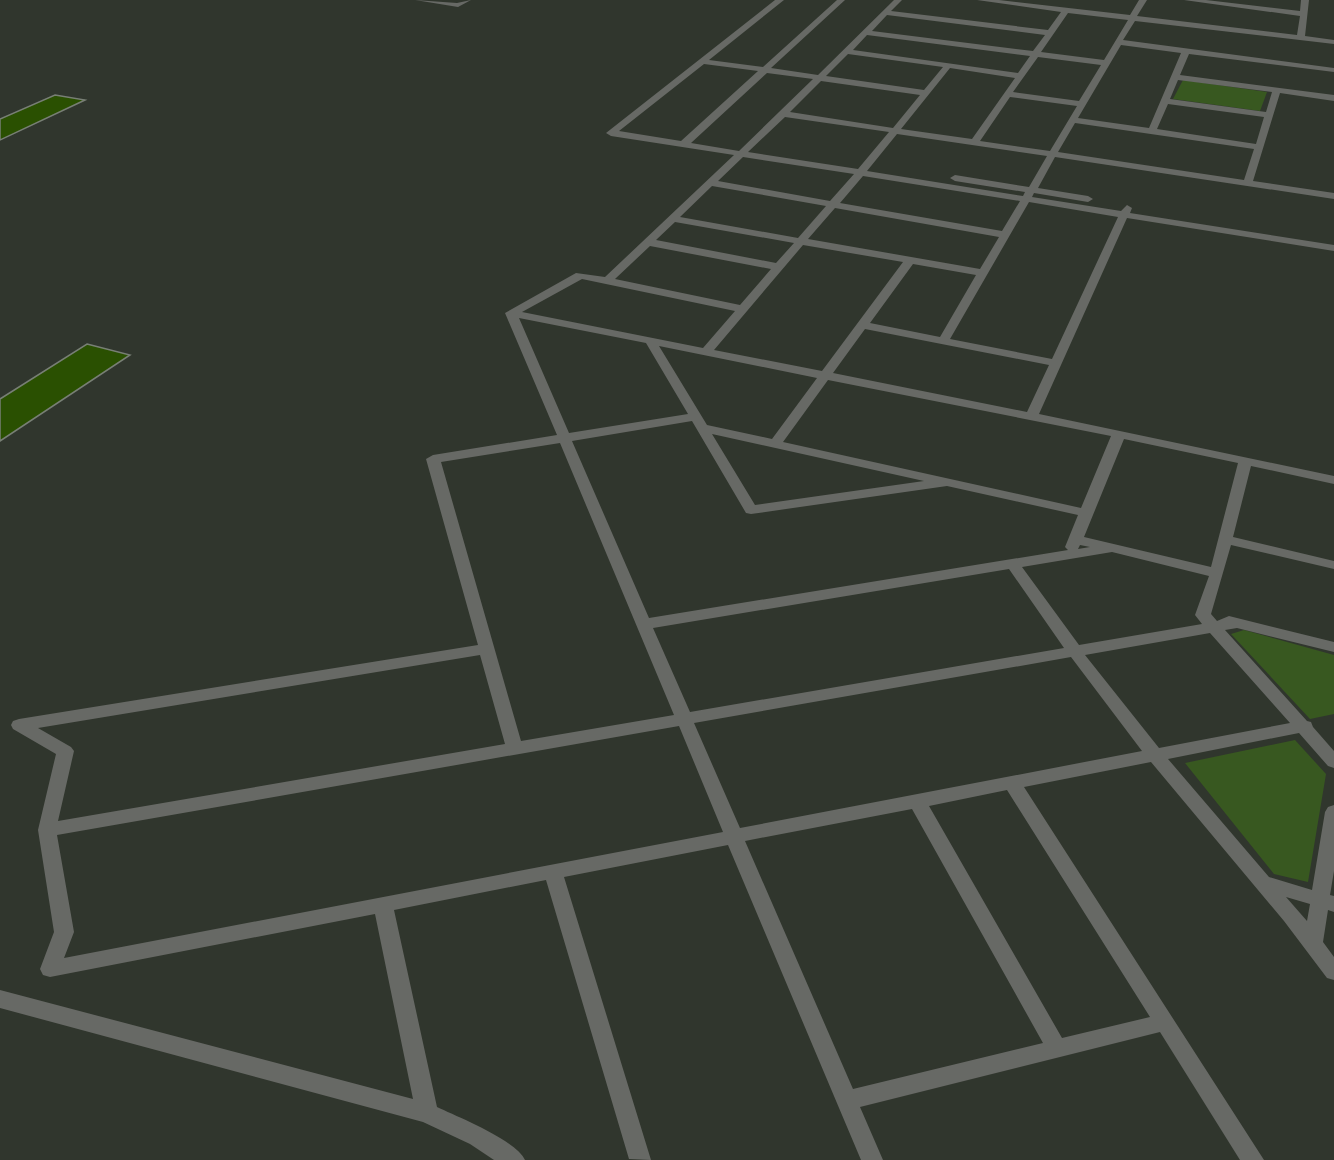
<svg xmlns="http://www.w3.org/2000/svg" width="1334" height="1160" font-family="Commissioner,sans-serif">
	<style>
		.green { fill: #385820 }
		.building { fill: #2a5001; stroke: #787f75; stroke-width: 1.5 }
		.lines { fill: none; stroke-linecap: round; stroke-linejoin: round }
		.minor { fill: #676965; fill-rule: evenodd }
	</style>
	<rect width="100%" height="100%" fill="#30362d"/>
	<g class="green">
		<path d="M1183 80 1267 92 1260 111 1173 99Z"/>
		<path d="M1244 630 1334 655V714L1310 719 1231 634Z"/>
		<path d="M1295 740 1326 774 1308 882 1274 874 1185 763Z"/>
	</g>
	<g class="building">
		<path d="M55 95 85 100 0 140V119Z"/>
		<path d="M87 344 130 355 0 441V399Z"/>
	</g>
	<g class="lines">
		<g class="minor">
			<path d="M415 0 457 3 471 0 458 7Z"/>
			<path d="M775 0H784L709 60 763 67 837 0H845L771 68 818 75 894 0H902L891 11 1048 30 1061 12 977 0H999L1130 15 1139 0H1147L1137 16 1297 35 1300 16 1184 0H1206L1300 11 1301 0H1309L1305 36 1334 40V44L1135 21 1123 40 1334 68V72L1189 54 1180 75 1334 95V101L1280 93 1253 181 1334 193V199L1055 157 1038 188 1088 196 1093 199 1088 202 1034 193 1032 197 1121 211 1127 205 1132 208 1130 213 1334 245V251L1127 218 1039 414 1334 476V484L1251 466 1233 537 1334 561V569L1231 545 1211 614 1217 621 1229 616 1334 642V652L1237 628 1225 630 1307 721 1311 722 1313 727 1334 751V768L1328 766 1299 733 1168 759 1269 877 1312 890 1325 812 1328 807 1334 805V871L1330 895 1334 896V912L1328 910 1323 942 1334 957V980L1327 978 1284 921 1151 762 1024 787 1264 1160H1240L1160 1032 860 1107 883 1160H861L728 845 564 877 651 1160 629 1159 546 880 394 910 437 1107C458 1117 516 1140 525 1160H494L470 1144 423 1122 0 1008V990L413 1099 375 914 50 977 43 975 40 969 54 932 38 830 56 754 13 729 11 725 13 721 19 719 478 645 426 459 433 455 557 435 505 313 576 273 605 277 734 155 611 136 606 133ZM1068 13 1128 20 1104 60 1041 52ZM887 15 1045 35 1033 51 872 31ZM867 35 1030 56 1018 73 853 50ZM1121 45 1181 53 1149 128 1078 118ZM848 54 943 67 924 90 826 76ZM1038 57 1101 65 1079 101 1013 92ZM704 64 758 71 681 141 619 131ZM950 68 1015 78 972 139 901 129ZM767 73 813 79 739 151 691 143ZM1178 80 1272 92 1266 112 1170 99ZM821 81 920 95 893 128 790 112ZM1010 97 1077 106 1050 151 980 141ZM1168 104 1264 117 1256 144 1157 129ZM785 117 889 132 858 169 748 152ZM1075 123 1254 149 1244 180 1058 152ZM897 134 1047 156 1029 187 955 175 950 178 955 181 1025 192 1023 196 867 171ZM743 157 854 174 830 201 718 181ZM863 176 1020 201 1002 231 840 203ZM712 186 826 206 798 238 680 217ZM1029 202 1118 217 1052 359 950 339ZM835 208 999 237 980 269 808 239ZM675 222 794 243 776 263 656 240ZM803 245 903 262 822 371 714 350ZM650 246 771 269 740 305 615 279ZM913 264 976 275 940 337 870 323ZM582 279 735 311 703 348 522 312ZM519 318 646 343 688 414 569 433ZM865 329 1049 365 1027 412 833 373ZM659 346 817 378 772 439 707 425ZM828 380 1111 436 1081 508 783 442ZM692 421 746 513 751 514 947 486 1078 515 1065 547 1068 550 649 618 572 441ZM712 434 924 481 755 505ZM1124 439 1238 463 1211 567 1084 537ZM560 443 674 715 521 741 441 462ZM1080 545 1090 547 1078 549ZM1112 552 1209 576 1195 615 1202 624 1079 645 1022 567ZM1009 569 1064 648 690 712 653 628ZM1210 633 1290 723 1159 748 1085 655ZM480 655 505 744 58 821 74 751 71 747 38 728ZM1071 657 1142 751 740 828 694 723ZM679 726 723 832 64 958 74 932 57 835ZM1007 790 1150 1017 1062 1038 929 806ZM912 809 1043 1043 853 1089 745 841ZM1286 897 1310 904 1307 921Z"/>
		</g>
	</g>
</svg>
